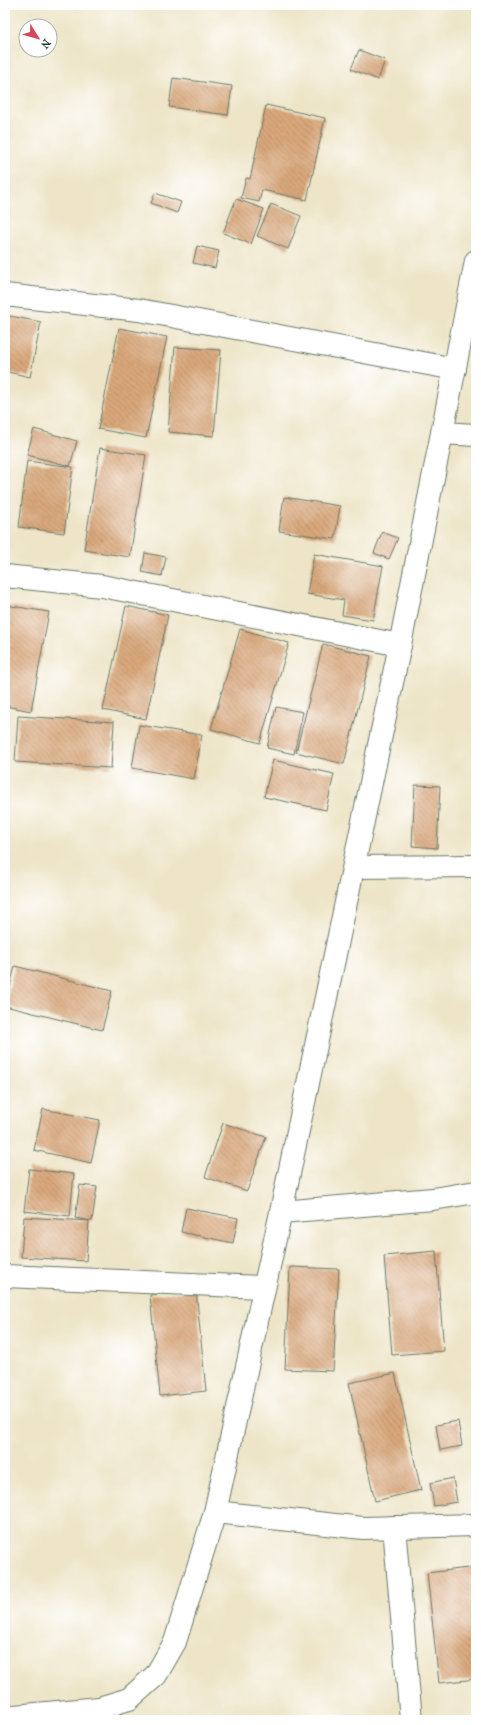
<svg xmlns="http://www.w3.org/2000/svg" width="481" height="1725" font-family="'IM FELL French Canon',serif">
	<style>
		.building { fill: url(#building-back-hatch) }
		.lines { fill: none; stroke-linecap: round; stroke-linejoin: round }
		.minor-casing { stroke: #677868; stroke-width: 24 }
		.minor { stroke: #fff; stroke-width: 22 }
	</style>
	<defs>
		<pattern id="building-back-hatch" width="6" height="6" patternUnits="userSpaceOnUse"><rect width="6" height="6" fill="#d9a77a"/><path d="M-1 5l2 2M0 0l6 6M5-1l2 2" fill="none" stroke="#af8965"/></pattern>
	</defs>
	<rect width="100%" height="100%" fill="#fff"/>
	<filter id="ink" filterUnits="userSpaceOnUse"><feTurbulence type="fractalNoise" baseFrequency=".025" numOctaves="2"/><feDisplacementMap in="SourceGraphic" scale="8" xChannelSelector="R" yChannelSelector="G"/><feConvolveMatrix kernelMatrix="1 2 1 2 8 2 1 2 1" color-interpolation-filters="sRGB"/></filter>
	<filter id="wash" filterUnits="userSpaceOnUse"><feTurbulence type="fractalNoise" baseFrequency=".012" numOctaves="4" result="noise"/><feDisplacementMap in="SourceGraphic" scale="16" xChannelSelector="R" yChannelSelector="G"/><feGaussianBlur stdDeviation="0.9" result="paint"/><feColorMatrix in="noise" values="0 0 0 0 0 0 0 0 0 0 0 0 0 0 0 0 0 1.4 0 .05"/><feComposite in="paint" operator="in"/></filter>
	<g filter="url(#wash)">
		<rect width="100%" height="100%" fill="#eee5c8"/>
		<g id="blocks">
			<g class="building">
				<path d="M359 50 385 60 378 80 351 69Z"/>
				<path d="M173 78 232 86 228 115 169 107Z"/>
				<path d="M266 105 325 118 307 200 262 190 259 202 241 198 246 178 250 179Z"/>
				<path d="M155 193 181 202 177 213 151 203Z"/>
				<path d="M236 199 264 209 251 244 223 233Z"/>
				<path d="M271 204 301 216 288 249 257 236Z"/>
				<path d="M197 246 219 251 215 268 193 263Z"/>
				<path d="M5 315 41 322 30 377 8 372 6 383Z"/>
				<path d="M119 328 167 337 146 438 98 429Z"/>
				<path d="M175 347 221 350 214 436 168 432Z"/>
				<path d="M34 429 77 441 70 466 27 455Z"/>
				<path d="M100 448 146 455 130 557 84 550Z"/>
				<path d="M27 461 73 467 64 533 19 527Z"/>
				<path d="M284 497 340 506 335 539 279 531Z"/>
				<path d="M382 532 398 538 389 559 374 553Z"/>
				<path d="M145 553 166 557 162 576 142 572Z"/>
				<path d="M314 554 383 566 373 620 342 615 344 600 307 594Z"/>
				<path d="M5 605 49 612 31 711 5 706Z"/>
				<path d="M126 606 168 615 146 719 103 710Z"/>
				<path d="M240 629 289 643 260 743 211 729Z"/>
				<path d="M323 644 371 656 344 764 296 752Z"/>
				<path d="M276 707 303 712 294 754 267 748Z"/>
				<path d="M18 716 114 722 111 768 15 762Z"/>
				<path d="M139 725 202 735 194 779 132 768Z"/>
				<path d="M273 760 334 774 326 810 264 797Z"/>
				<path d="M415 785 440 786 437 848 412 846Z"/>
				<path d="M15 966 112 991 102 1030 5 1006Z"/>
				<path d="M43 1109 100 1120 91 1163 34 1150Z"/>
				<path d="M223 1123 266 1137 247 1191 205 1177Z"/>
				<path d="M29 1169 74 1174 70 1216 24 1211Z"/>
				<path d="M80 1185 97 1187 92 1221 75 1218Z"/>
				<path d="M186 1208 238 1218 233 1243 181 1232Z"/>
				<path d="M24 1217 89 1221 86 1261 21 1257Z"/>
				<path d="M436 1251 444 1351 392 1355 384 1256Z"/>
				<path d="M290 1267 339 1269 333 1371 285 1369Z"/>
				<path d="M196 1290 206 1391 160 1396 150 1295Z"/>
				<path d="M395 1373 421 1490 375 1501 349 1383Z"/>
				<path d="M458 1421 462 1446 440 1450 436 1425Z"/>
				<path d="M453 1478 457 1502 434 1506 430 1483Z"/>
				<path d="M476 1567V1679L439 1683 427 1573Z"/>
			</g>
		</g>
	</g>
	<g filter="url(#ink)">
		<use href="#blocks" fill-opacity="0" stroke="#677868" stroke-width="1"/>
		<g class="lines">
			<defs>
				<g id="minor">
					<path d="M5 295 139 310 455 369"/>
					<path d="M442 433 476 435"/>
					<path d="M5 576 102 586 400 645"/>
					<path d="M354 867 476 866"/>
					<path d="M281 1212 433 1199 476 1192"/>
					<path d="M5 1276 263 1287"/>
					<path d="M215 1512 363 1528 476 1525"/>
					<path d="M394 1527 411 1720"/>
					<path d="M5 1717 99 1708 129 1699 156 1675 175 1642 215 1512 281 1212 400 645 476 261"/>
				</g>
			</defs>
			<use href="#minor" class="minor-casing"/>
			<use href="#minor" class="minor"/>
		</g>
	</g>
	<rect width="481" height="1725" fill="none" stroke="#fff" stroke-width="20"/>
	<g transform="translate(38 38) rotate(127)"><circle r="19" fill="#ffffff" stroke="#a5b1ae"/>
	<path d="M0-3L7 15L0 10L-7 15Z" fill="#d1495b"/>
	<text y="-6" font-size="11" font-weight="bold" text-anchor="middle" fill="#1f3d34">N</text>
	</g>
</svg>
